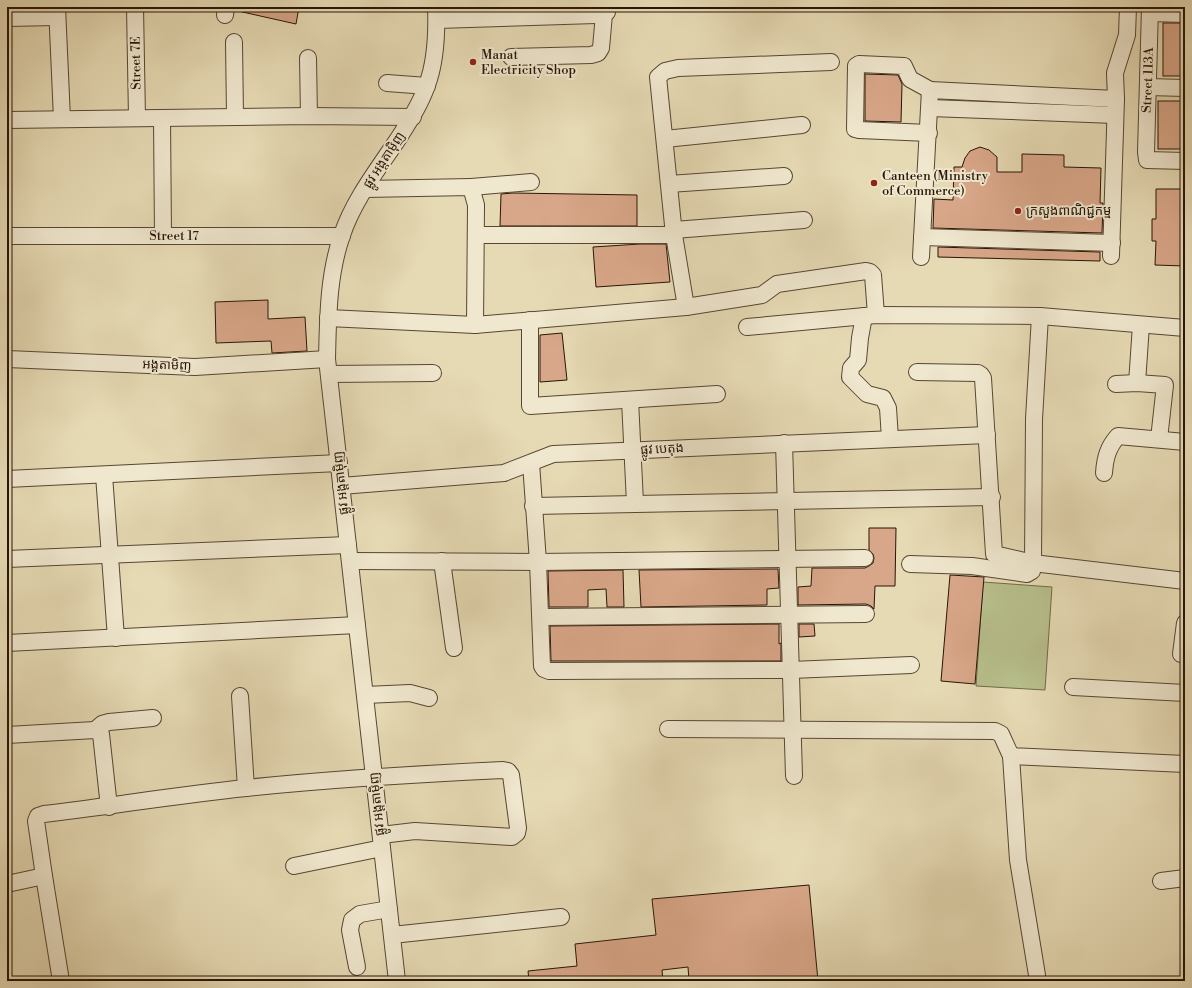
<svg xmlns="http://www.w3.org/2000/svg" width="1192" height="988" font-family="'Libre Bodoni','Noto Sans Khmer',serif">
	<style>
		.green { fill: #b7bf8c; stroke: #706a4a }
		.building { fill: #d8a688; stroke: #281507 }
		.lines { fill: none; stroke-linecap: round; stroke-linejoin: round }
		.minor-casing { stroke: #584632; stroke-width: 18 }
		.minor { stroke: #efe7ce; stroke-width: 16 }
		.poi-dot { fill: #8f2418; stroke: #efe7ce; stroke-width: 1.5 }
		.labels { text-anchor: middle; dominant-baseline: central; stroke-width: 4; stroke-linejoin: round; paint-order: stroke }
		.poi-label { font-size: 13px; fill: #281507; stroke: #efe7ce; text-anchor: start }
		.street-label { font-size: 13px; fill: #281507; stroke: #efe7ce }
	</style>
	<rect width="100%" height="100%" fill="#e6dab4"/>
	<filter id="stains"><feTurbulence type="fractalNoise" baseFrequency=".005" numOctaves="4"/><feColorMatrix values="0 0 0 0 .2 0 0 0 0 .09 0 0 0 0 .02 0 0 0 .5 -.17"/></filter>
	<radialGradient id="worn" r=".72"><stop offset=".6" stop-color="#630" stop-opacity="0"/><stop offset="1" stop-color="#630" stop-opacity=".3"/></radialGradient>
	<path class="green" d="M983 582 1052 587 1045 690 976 686Z"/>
	<g class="building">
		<path d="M239 7H299L296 24 238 11Z"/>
		<rect x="1163" y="23" width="22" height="53"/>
		<path d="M865 74 898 75 902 84 901 122 865 121Z"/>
		<rect x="1158" y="101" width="27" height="48"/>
		<path d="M980 147 989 150 997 157V172H1022V154L1064 155V167L1101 168 1100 203H1103L1102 233 933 228 934 199 953 200 954 167H962L965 158 970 151Z"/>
		<path d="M1156 189H1185V210H1183V245H1185V266L1155 265 1156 241H1152V219H1156Z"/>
		<path d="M513 193 637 195V226H500L501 194Z"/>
		<path d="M666 244 670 282 596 287 593 247 640 244Z"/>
		<path d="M938 247 1100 252V261L938 257Z"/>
		<path d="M268 300V319L305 317 307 351 272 353 271 341 216 343 215 302Z"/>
		<path d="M562 333 567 380 540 382V335Z"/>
		<path d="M869 528H896L895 586H875L874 609 871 606 866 604 798 605V587L811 586 812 568H865L869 566 873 563 874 558 873 554 869 550Z"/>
		<path d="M778 569 779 588 767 589V605L641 607 639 570Z"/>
		<path d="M623 570 624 607H607L606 589 588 590V607H549L548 571Z"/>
		<path d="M950 575 984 577 975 684 941 681Z"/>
		<path d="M779 624V644L781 643V661H551L550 626Z"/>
		<path d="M799 624H814L815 636 799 637Z"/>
		<path d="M809 885 818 981H689L688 967 662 970 663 981H529L528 971 577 966 575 944 656 935 652 899Z"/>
	</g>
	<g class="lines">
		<defs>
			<g id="minor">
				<path d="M57 7 62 119"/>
				<path d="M135 7 137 118"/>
				<path d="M1150 7 1146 152 1147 160 1185 161"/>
				<path d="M1150 13 1185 14"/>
				<path d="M225 15 226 7"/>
				<path d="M7 18 57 17"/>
				<path d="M437 20 596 15 604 14"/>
				<path d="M234 42 235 117"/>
				<path d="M511 57 591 55 598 53 601 48 604 14 607 12V7"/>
				<path d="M308 58 309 116"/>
				<path d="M387 83 427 86"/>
				<path d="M1148 87 1185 88"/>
				<path d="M930 108 1115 115"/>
				<path d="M162 118 163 236"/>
				<path d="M7 120 309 116 413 117"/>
				<path d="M929 133 859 130 855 129 856 66 859 64 904 66 910 79 930 90"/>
				<path d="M665 139 802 125"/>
				<path d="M669 184 784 176"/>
				<path d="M471 187 531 182"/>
				<path d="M365 189 471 187 476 205 475 325"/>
				<path d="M674 230 804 220"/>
				<path d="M476 235H674"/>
				<path d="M7 236H342"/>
				<path d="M922 237 1112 243"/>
				<path d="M1111 256 1116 99 1115 73 1127 35 1128 7"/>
				<path d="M921 257 930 90 1116 99"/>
				<path d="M686 307 674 235 658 77 665 71 678 68 831 62"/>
				<path d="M864 316 860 338 858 360 851 368 850 377 867 394 883 398 888 408 890 439"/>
				<path d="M328 318 475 325 686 307 762 295 777 284 866 271 870 272 873 275 876 315"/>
				<path d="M530 320V406L717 394"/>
				<path d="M747 327 876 315 1040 316 1185 328"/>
				<path d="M7 359 195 367 327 359"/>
				<path d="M917 372 978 373 981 375 983 378 994 554 1033 563 1185 581"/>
				<path d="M329 374 433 373"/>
				<path d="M1137 383 1141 325"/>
				<path d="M1116 384 1137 383 1165 385 1159 439"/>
				<path d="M630 400 635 503"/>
				<path d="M784 443 794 776"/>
				<path d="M531 463 538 562 542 666 544 669 549 671 791 670 911 665"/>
				<path d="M1104 473C1105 458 1108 447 1118 436L1185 442"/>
				<path d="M104 475 116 638"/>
				<path d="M7 479 339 463"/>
				<path d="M341 486 504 473 553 454 987 435"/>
				<path d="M533 506 992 497"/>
				<path d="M7 559 348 545"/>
				<path d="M350 561 538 562 865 558"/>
				<path d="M442 561 454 648"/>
				<path d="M910 564 972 566 1027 574 1032 571 1033 563 1034 419 1040 316"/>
				<path d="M541 617 866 614"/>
				<path d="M7 643 357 625"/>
				<path d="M1181 654 1185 623"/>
				<path d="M1073 687 1185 693"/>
				<path d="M365 695 410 693 429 698"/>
				<path d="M240 696 246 788"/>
				<path d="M668 729 995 731 1001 734 1011 756 1185 764"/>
				<path d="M95 730 102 724 109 722 153 718"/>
				<path d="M7 735 95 730 101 734 109 807"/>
				<path d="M1011 756 1018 860 1037 975"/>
				<path d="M294 866 382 848"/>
				<path d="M1161 881 1185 878"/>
				<path d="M7 884 44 876"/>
				<path d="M392 935 561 917"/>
				<path d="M357 967 350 930 352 920 360 914 389 909"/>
				<path d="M61 981 44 876 36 821 38 816 44 814C111 806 178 795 246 788 331 779 417 774 503 770L508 771 511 775 518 828 517 833 512 837 415 831 381 835"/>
				<path d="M397 981 327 359C328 318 328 275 342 235 354 199 379 168 400 136 410 120 421 103 427 85 436 61 437 33 436 7"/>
			</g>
		</defs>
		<use href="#minor" class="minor-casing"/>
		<use href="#minor" class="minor"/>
	</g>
	<g class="poi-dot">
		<circle cx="473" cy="62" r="4"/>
		<circle cx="874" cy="183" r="4"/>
		<circle cx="1018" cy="211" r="4"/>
	</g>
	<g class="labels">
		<g class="poi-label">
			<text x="481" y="55">Manat<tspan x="481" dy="15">Electricity Shop</tspan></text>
			<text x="882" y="176">Canteen (Ministry<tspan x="882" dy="15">of Commerce)</tspan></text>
			<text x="1026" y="211">ក្រសួងពាណិជ្ជកម្ម</text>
		</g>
		<g class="street-label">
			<text transform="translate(136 63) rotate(-91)">Street 7E</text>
			<text transform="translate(1148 80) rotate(-88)">Street 113A</text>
			<text transform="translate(384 160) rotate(-57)">ផ្លូវ អង្តតាម៉ិញ</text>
			<text x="174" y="236">Street 17</text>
			<text transform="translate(167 365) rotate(2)">អង្គតាមិញ</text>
			<text transform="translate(662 449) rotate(-3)">ផ្លូវ បេតុង</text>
			<text transform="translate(341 483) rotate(-96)">ផ្លូវ អង្តតាម៉ិញ</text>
			<text transform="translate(377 804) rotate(-96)">ផ្លូវ អង្តតាម៉ិញ</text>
		</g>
	</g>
	<rect width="1192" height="988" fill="none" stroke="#e6dab4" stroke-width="24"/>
	<rect x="8" y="8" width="1176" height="972" fill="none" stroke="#281507" stroke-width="2"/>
	<rect x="12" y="12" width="1168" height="964" fill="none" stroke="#281507"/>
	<rect width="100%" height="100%" filter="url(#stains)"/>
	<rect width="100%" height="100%" fill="url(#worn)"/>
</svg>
